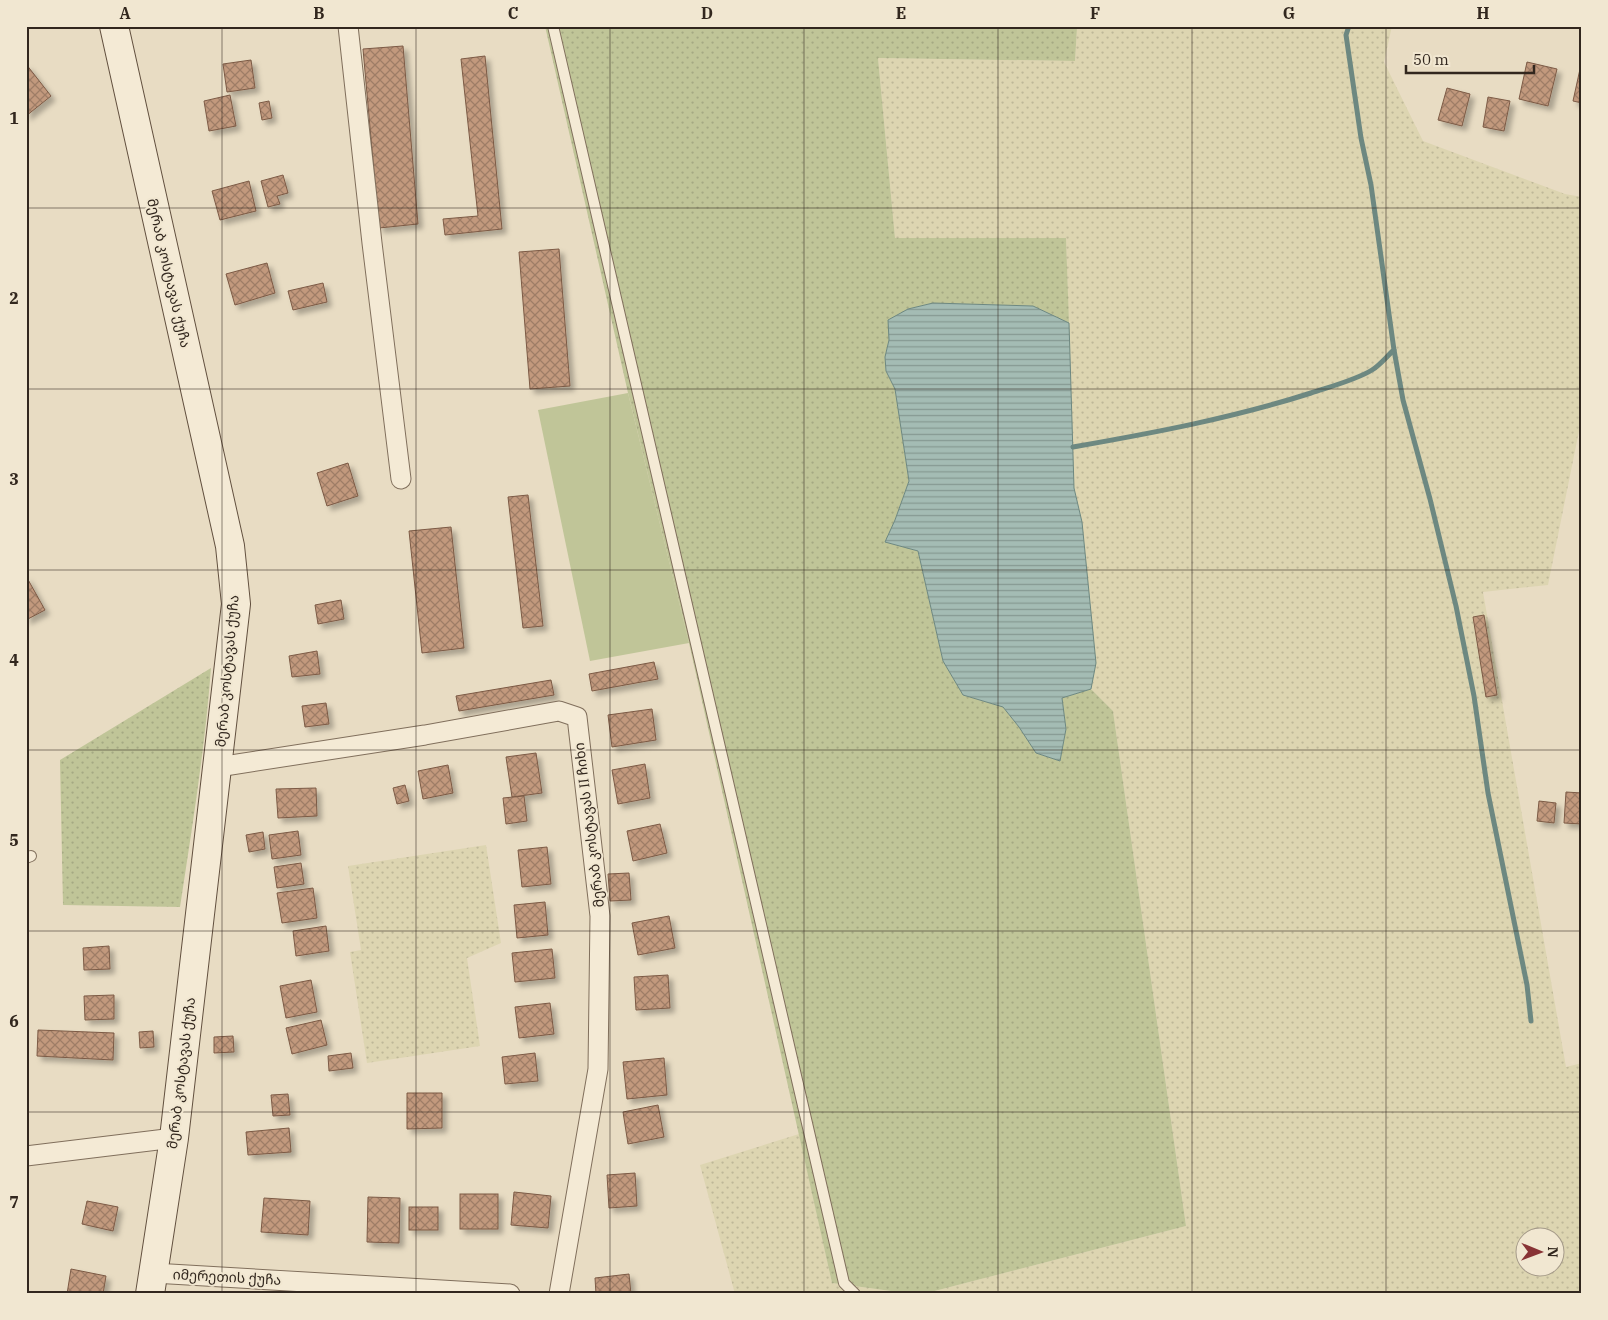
<svg xmlns="http://www.w3.org/2000/svg" width="1608" height="1320" font-family="'IBM Plex Serif','Noto Sans Georgian',serif">
	<style>
		.farmland { fill: url(#farmland-dots); fill-rule: evenodd }
		.grass { fill: url(#grass-dots) }
		.garden { fill: #c0c598 }
		.water { fill: url(#water-rules); stroke: #6d8881 }
		.lines { fill: none; stroke-linecap: round; stroke-linejoin: round }
		.stream { stroke: #6d8881; stroke-width: 5 }
		.building { fill: url(#building-cross-hatch); stroke: #7c5a45; filter: url(#shadow) }
		.service-casing { stroke: #806f5c; stroke-width: 12 }
		.minor-casing { stroke: #806f5c; stroke-width: 21 }
		.secondary-casing { stroke: #62503f; stroke-width: 30 }
		.service { stroke: #f4ead5; stroke-width: 10 }
		.minor { stroke: #f4ead5; stroke-width: 19 }
		.secondary { stroke: #f4ead5; stroke-width: 28 }
		.grid { fill: none; stroke: #32271e; stroke-width: 1; stroke-opacity: 0.55 }
		.labels { text-anchor: middle; dominant-baseline: central; stroke-width: 4; stroke-linejoin: round; paint-order: stroke }
		.street-label { font-size: 14px; fill: #32271e; stroke: #f1e7d1 }
		.neatline { fill: none; stroke: #32271e; stroke-width: 2 }
		.grid-label { font-size: 16px; text-anchor: middle; font-weight: bold; fill: #32271e }
	</style>
	<defs>
		<pattern id="farmland-dots" width="8" height="8" patternUnits="userSpaceOnUse" patternTransform="scale(1.25)"><rect width="8" height="8" fill="#ddd5b1"/><path d="M2 2h.1M6 6h.1" fill="none" stroke="#beb798" stroke-width="1.8" stroke-linecap="round"/></pattern>
		<pattern id="grass-dots" width="8" height="8" patternUnits="userSpaceOnUse" patternTransform="scale(1.25)"><rect width="8" height="8" fill="#c0c598"/><path d="M2 2h.1M6 6h.1" fill="none" stroke="#a5a983" stroke-width="1.8" stroke-linecap="round"/></pattern>
		<pattern id="water-rules" width="6" height="5" patternUnits="userSpaceOnUse" patternTransform="scale(1.25)"><rect width="6" height="5" fill="#a4bcb4"/><path d="M0 2.5h6" fill="none" stroke="#869992"/></pattern>
		<pattern id="building-cross-hatch" width="8" height="8" patternUnits="userSpaceOnUse" patternTransform="scale(1.25)"><rect width="8" height="8" fill="#c2997d"/><path d="M0 0l8 8M0 8l8-8" fill="none" stroke="#9e7d66"/></pattern>
		<filter id="shadow"><feDropShadow dx="4.5" dy="4.5" stdDeviation="2.5" flood-color="#0004"/></filter>
	</defs>
	<rect width="100%" height="100%" fill="#e8dcc3"/>
	<g class="farmland">
		<path d="M1127 26H1392L1384 62 1423 141 1565 194 1582 197V416L1548 585 1483 592 1566 1067 1582 1063V1294H923L1186 1226 1113 711 1091 689 1096 663 1082 522 1074 488 1066 239 895 238 878 58 1075 61 1077 28ZM1526 1238H1556V1268H1526Z"/>
		<path d="M486 845 501 943 467 958 480 1046 367 1063 350 952 361 950 348 866Z"/>
		<path d="M799 1134 832 1283 913 1294H735L700 1165Z"/>
	</g>
	<g class="grass">
		<path d="M545 26H1002L1077 28 1075 61 878 58 895 238H1066L1069 323 1033 306 933 303 908 309 889 320V340L885 357 886 371 895 389 909 481 895 520 886 542 918 551 943 661 963 695 1003 707 1019 727 1036 753 1060 761 1066 729 1062 698 1091 689 1113 711 1186 1226 923 1294H913L832 1283 689 643 628 393Z"/>
		<path d="M211 668C205 748 192 828 180 907L63 905 60 760Z"/>
	</g>
	<path class="garden" d="M628 393 689 643 590 661 538 410Z"/>
	<path class="water" d="M933 303 1033 306 1069 323 1074 488 1082 522 1096 663 1091 689 1062 698 1066 729 1060 761 1036 753 1019 727 1003 707 963 695 943 661 918 551 885 542 895 520 909 481 895 389 886 371 885 357 889 340 888 320 908 309Z"/>
	<g class="lines">
		<g class="stream">
			<path d="M1394 350 1403 400 1430 499 1456 606 1474 696 1488 793 1527 985 1531 1021"/>
			<path d="M1073 447C1153 433 1233 418 1311 393 1329 387 1356 380 1372 370 1380 365 1387 356 1394 350L1371 185 1361 138 1346 35 1349 26"/>
		</g>
	</g>
	<g class="building">
		<path d="M403 46 418 224 379 228 363 49Z"/>
		<path d="M485 56 502 229 445 235 443 219 478 216 461 59Z"/>
		<path d="M251 60 255 88 227 92 223 64Z"/>
		<path d="M1527 62 1557 69 1548 106 1519 99Z"/>
		<path d="M26 64 51 96 26 116Z"/>
		<path d="M1580 69 1582 70V103L1573 101Z"/>
		<path d="M1447 88 1470 94 1462 126 1438 120Z"/>
		<path d="M230 95 236 126 209 131 204 101Z"/>
		<path d="M1488 97 1510 101 1504 131 1483 127Z"/>
		<path d="M269 101 272 118 262 120 259 103Z"/>
		<path d="M283 175 288 193 277 196 280 204 268 207 261 181Z"/>
		<path d="M249 181 256 211 220 220 212 191Z"/>
		<path d="M559 249 570 386 530 389 519 252Z"/>
		<path d="M267 263 275 293 235 305 226 274Z"/>
		<path d="M323 283 327 302 293 310 288 291Z"/>
		<path d="M348 463 358 496 327 506 317 473Z"/>
		<path d="M528 495 543 626 523 628 508 497Z"/>
		<path d="M451 527 464 648 422 653 409 531Z"/>
		<path d="M26 576 45 610 26 620Z"/>
		<path d="M341 600 344 619 318 624 315 605Z"/>
		<path d="M1484 615 1497 695 1486 697 1473 617Z"/>
		<path d="M317 651 320 674 292 677 289 656Z"/>
		<path d="M654 662 658 679 592 691 589 674Z"/>
		<path d="M551 680 554 695 459 711 456 696Z"/>
		<path d="M326 703 329 724 305 727 302 706Z"/>
		<path d="M652 709 656 740 612 747 608 715Z"/>
		<path d="M536 753 542 793 512 797 506 757Z"/>
		<path d="M645 764 650 798 618 804 612 770Z"/>
		<path d="M448 765 453 793 423 799 418 771Z"/>
		<path d="M405 785 409 801 397 804 393 788Z"/>
		<path d="M316 788 317 816 278 818 276 789Z"/>
		<path d="M1566 792 1582 793V824L1564 823Z"/>
		<path d="M524 796 527 821 506 824 503 798Z"/>
		<path d="M1539 801 1556 803 1554 823 1537 821Z"/>
		<path d="M660 824 667 853 633 861 627 831Z"/>
		<path d="M298 831 301 855 272 859 269 835Z"/>
		<path d="M263 832 265 849 249 852 246 835Z"/>
		<path d="M547 847 551 884 522 887 518 850Z"/>
		<path d="M301 863 304 884 277 888 274 867Z"/>
		<path d="M629 873 631 900 610 901 608 874Z"/>
		<path d="M313 888 317 918 282 923 277 893Z"/>
		<path d="M545 902 548 935 517 938 514 905Z"/>
		<path d="M669 916 675 948 638 955 632 923Z"/>
		<path d="M326 926 329 951 296 956 293 931Z"/>
		<path d="M109 946 110 969 84 970 83 948Z"/>
		<path d="M552 949 555 978 515 982 512 953Z"/>
		<path d="M668 975 670 1008 636 1010 634 977Z"/>
		<path d="M311 980 317 1012 286 1018 280 986Z"/>
		<path d="M114 995V1019L85 1020 84 996Z"/>
		<path d="M550 1003 554 1034 519 1038 515 1007Z"/>
		<path d="M321 1020 327 1045 292 1054 286 1028Z"/>
		<path d="M38 1030 114 1033 113 1060 37 1056Z"/>
		<path d="M153 1031 154 1047 140 1048 139 1032Z"/>
		<path d="M233 1036 234 1052 214 1053V1037Z"/>
		<path d="M351 1053 353 1068 329 1071 328 1056Z"/>
		<path d="M535 1053 538 1081 505 1084 502 1057Z"/>
		<path d="M664 1058 667 1095 627 1099 623 1062Z"/>
		<path d="M407 1093H442V1128L407 1129Z"/>
		<path d="M288 1094 290 1115 273 1116 271 1095Z"/>
		<path d="M658 1105 664 1137 628 1144 623 1112Z"/>
		<path d="M289 1128 291 1152 248 1155 246 1132Z"/>
		<path d="M635 1173 637 1206 609 1208 607 1175Z"/>
		<path d="M514 1192 551 1196 548 1228 511 1225Z"/>
		<rect x="460" y="1194" width="38" height="35"/>
		<path d="M368 1197 400 1198 399 1243 367 1242Z"/>
		<path d="M264 1198 310 1201 308 1235 261 1232Z"/>
		<path d="M87 1201 118 1207 113 1231 82 1224Z"/>
		<rect x="409" y="1207" width="29" height="23"/>
		<path d="M71 1269 106 1276 103 1294H67Z"/>
		<path d="M629 1274 631 1294H596L595 1278Z"/>
	</g>
	<g class="lines">
		<defs>
			<g id="service">
				<path d="M553 26 844 1283 855 1294"/>
				<path d="M26 858 31 856"/>
			</g>
			<g id="minor">
				<path d="M348 26 372 243 401 479"/>
				<path d="M218 767 425 735 559 711 577 717 600 916 598 1069 559 1294"/>
				<path d="M26 1156 174 1138"/>
				<path d="M153 1273 510 1294"/>
			</g>
			<path id="secondary" d="M114 26 230 546 236 604 174 1138 150 1294"/>
		</defs>
		<use href="#service" class="service-casing"/>
		<use href="#minor" class="minor-casing"/>
		<use href="#secondary" class="secondary-casing"/>
		<use href="#service" class="service"/>
		<use href="#minor" class="minor"/>
		<use href="#secondary" class="secondary"/>
	</g>
	<path class="grid" d="M222 26V1294M416 26V1294M610 26V1294M804 26V1294M998 26V1294M1192 26V1294M1386 26V1294M26 208H1582M26 389H1582M26 570H1582M26 750H1582M26 931H1582M26 1112H1582"/>
	<g class="labels">
		<g class="street-label">
			<text transform="translate(169 273) rotate(77)">მერაბ კოსტავას ქუჩა</text>
			<text transform="translate(227 671) rotate(-85)">მერაბ კოსტავას ქუჩა</text>
			<text transform="translate(589 825) rotate(-97)">მერაბ კოსტავას II ჩიხი</text>
			<text transform="translate(181 1073) rotate(-83)">მერაბ კოსტავას ქუჩა</text>
			<text transform="translate(227 1277) rotate(3)">იმერეთის ქუჩა</text>
		</g>
	</g>
	<rect width="1608" height="1320" fill="none" stroke="#f1e7d1" stroke-width="55"/>
	<g transform="translate(1540 1252) rotate(91)"><circle r="24" fill="#f1e7d1" stroke="#a59a89"/>
	<path d="M0-4L9 19L0 12L-9 19Z" fill="#883335"/>
	<text y="-8" font-size="14" font-weight="bold" text-anchor="middle" fill="#32271e">N</text>
	</g>
	<path d="M1406 65v8h128v-8" fill="none" stroke="#32271e" stroke-width="2.5"/>
	<text x="1413" y="65" font-size="15" fill="#32271e" stroke="#f1e7d1" stroke-width="4" paint-order="stroke">50 m</text>
	<rect x="28" y="28" width="1552" height="1264" class="neatline"/>
	<g class="grid-label">
		<text x="125" y="19">A</text>
		<text x="319" y="19">B</text>
		<text x="513" y="19">C</text>
		<text x="707" y="19">D</text>
		<text x="901" y="19">E</text>
		<text x="1095" y="19">F</text>
		<text x="1289" y="19">G</text>
		<text x="1483" y="19">H</text>
		<text x="14" y="124">1</text>
		<text x="14" y="304">2</text>
		<text x="14" y="485">3</text>
		<text x="14" y="666">4</text>
		<text x="14" y="846">5</text>
		<text x="14" y="1027">6</text>
		<text x="14" y="1208">7</text>
	</g>
</svg>
